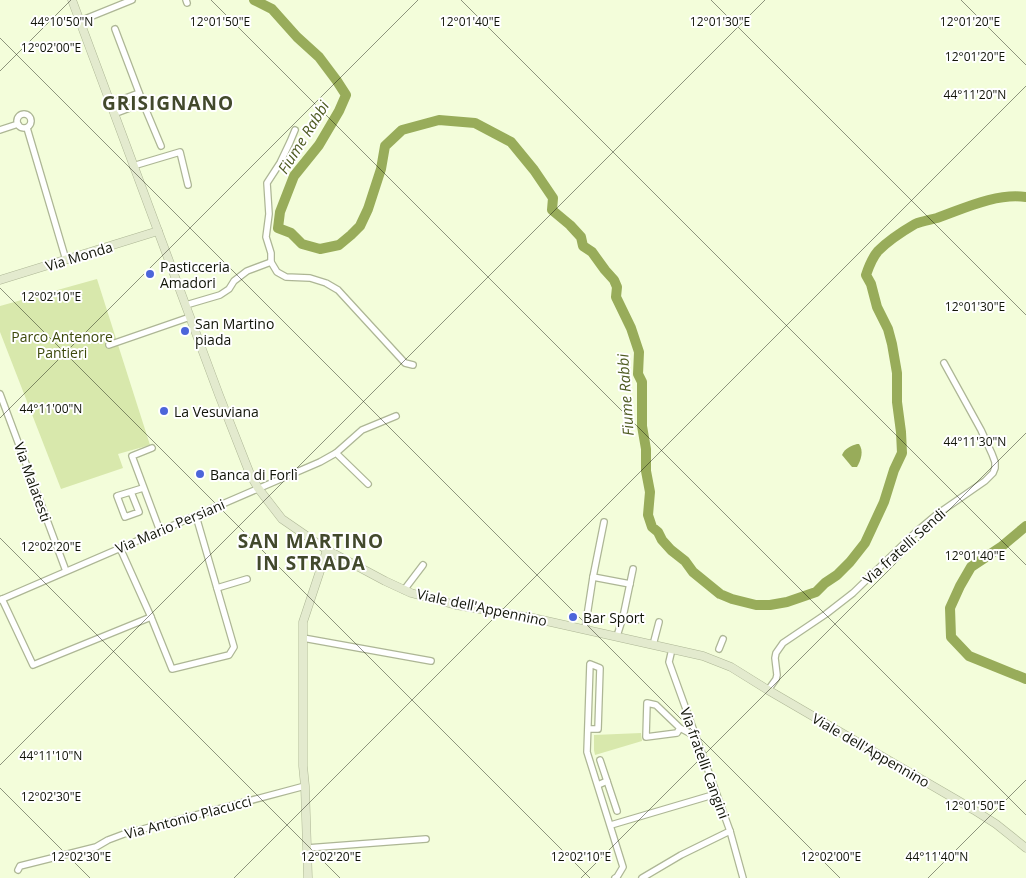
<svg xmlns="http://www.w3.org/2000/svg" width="1026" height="878" font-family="'Open Sans',sans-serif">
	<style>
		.green { fill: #d8e8ac }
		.water { fill: #98ac5a }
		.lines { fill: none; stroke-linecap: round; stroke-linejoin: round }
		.river { stroke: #98ac5a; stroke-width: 10 }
		.minor-casing { stroke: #adb695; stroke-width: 8 }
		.secondary-casing { stroke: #adb695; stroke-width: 9 }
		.minor { stroke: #fff; stroke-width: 5.5 }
		.secondary { stroke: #e3eace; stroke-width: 8 }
		.ticks { fill: none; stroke: #111408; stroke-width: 1; stroke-opacity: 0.45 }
		.poi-dot { fill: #4c65da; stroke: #fff; stroke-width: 2 }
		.labels { text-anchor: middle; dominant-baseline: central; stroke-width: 4; stroke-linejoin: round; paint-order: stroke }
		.street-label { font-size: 14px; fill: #111408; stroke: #fff }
		.poi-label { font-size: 14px; fill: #111408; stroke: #fff; text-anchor: start }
		.park-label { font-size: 14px; fill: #3d490b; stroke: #fff }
		.water-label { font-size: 15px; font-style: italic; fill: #4f5c22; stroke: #fff }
		.district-label { font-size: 19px; font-weight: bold; letter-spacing: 1px; fill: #42492c; stroke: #fff }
		.ticks-label { font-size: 12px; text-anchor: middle; fill: #111408; stroke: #fff; stroke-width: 4; stroke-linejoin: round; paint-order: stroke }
	</style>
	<rect width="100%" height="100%" fill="#f3fdda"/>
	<g class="green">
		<path d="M97 279 150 445 118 454 123 468 61 489 0 332V306Z"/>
		<path d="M641 733 642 741 595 755 594 750V735Z"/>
	</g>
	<path class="water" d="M857 444H859C864 451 861 460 857 467H852L842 455C845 448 851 446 857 444Z"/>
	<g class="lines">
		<g class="river">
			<path d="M254 0 272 9 297 37 319 57 337 81 346 95 339 111 319 145 294 176 280 212 278 228 291 233 302 244 320 249 339 245 351 235 360 226 368 209 381 169 385 146 402 130 439 120 475 123 511 142 534 170 553 198 552 210 570 225 581 237 583 246 592 252 605 270 614 280 617 287 616 297 631 328 639 352 638 374 642 382V426L646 449V471L650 492 648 515 652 527 658 532 662 540 671 550 685 561 693 572 720 594 732 599 756 605H770L787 602 816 592 825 583 837 575 850 562 865 543 884 502 894 470 902 453 901 432 897 402V373L892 344 888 329 877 307 871 284 866 275C869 266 872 258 878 251 888 241 903 231 915 224 922 221 930 220 937 218 965 208 996 193 1026 197"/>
			<path d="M1026 526 1001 547 971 567 960 586 950 608 951 637 969 656 1026 679"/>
		</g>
		<defs>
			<g id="minor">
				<path d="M186 0 187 3"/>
				<path d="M80 21 132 0"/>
				<path d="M115 29 143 103 161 146"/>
				<path d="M117 107 115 102 139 93"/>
				<path d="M112 109 117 107 119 112 143 103"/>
				<circle cx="24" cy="121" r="7"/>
				<path d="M27 128 66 260"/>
				<path d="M0 130 18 124"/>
				<path d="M133 166 180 152 188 185"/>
				<path d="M271 262V253L266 237 269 214 267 183 280 163 290 142 295 130"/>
				<path d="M186 305 220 295 229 289 234 281 247 271 271 262 277 272 286 277 310 278 326 283 338 290 405 363 413 365"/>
				<path d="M109 345 190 317"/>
				<path d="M0 394 66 571"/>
				<path d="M152 448 132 456 160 531"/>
				<path d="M336 453 362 430 396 416"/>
				<path d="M131 492 139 512 125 517 117 496 143 488"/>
				<path d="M120 548 151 617 172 669 229 655 234 647 196 516"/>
				<path d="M593 577 630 584"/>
				<path d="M217 588 247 579"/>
				<path d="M404 590 423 565"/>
				<path d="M2 599 33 665 151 617"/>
				<path d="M0 600 320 462 336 453 368 484"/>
				<path d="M623 617 637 620"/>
				<path d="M585 629 593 577 604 522"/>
				<path d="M617 636 623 617 633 569"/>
				<path d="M303 638 431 661"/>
				<path d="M653 645 659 622"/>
				<path d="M672 649 669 662 730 831 743 878"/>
				<path d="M719 649 723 639"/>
				<path d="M768 690 776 679 777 675 775 658 776 653 783 643 826 614 853 593 917 531 936 515 985 481 993 473 995 468V462L992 454 981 430 944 363"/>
				<path d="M680 728 677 733 646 737 647 703 656 705 680 728 695 736"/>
				<path d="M588 729H598L600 668 590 664 587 752 623 867 617 877 615 878"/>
				<path d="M607 781 617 811"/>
				<path d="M598 785 607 781 600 760"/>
				<path d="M611 825 716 794"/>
				<path d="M307 848 426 839"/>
				<path d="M18 870 20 866 96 847 108 840 124 834 305 786"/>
				<path d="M642 878 681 855 730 831"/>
			</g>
			<g id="secondary">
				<path d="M72 0 219 395 250 474 258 488 282 519 327 550 385 581 411 593 456 605 533 618 703 656 731 667 768 690 974 810 996 824 1026 848"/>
				<path d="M0 280 158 231"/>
				<path d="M308 878 305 786 303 766V622L327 550"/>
			</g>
		</defs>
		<use href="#minor" class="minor-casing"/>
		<use href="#secondary" class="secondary-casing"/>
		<use href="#minor" class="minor"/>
		<use href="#secondary" class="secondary"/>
	</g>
	<path class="ticks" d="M211 0 1026 815M461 0 1026 565M711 0 1026 315M961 0 1026 65M0 38 840 878M0 71 71 0M0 288 590 878M0 418 418 0M0 538 340 878M0 765 765 0M0 788 90 878M234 878 1026 86M581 878 1026 433M928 878 1026 780"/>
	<g class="poi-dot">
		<circle cx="150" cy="274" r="5"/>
		<circle cx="185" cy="331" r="5"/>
		<circle cx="164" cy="411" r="5"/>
		<circle cx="200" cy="474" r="5"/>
		<circle cx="573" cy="617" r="5"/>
	</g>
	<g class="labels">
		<g class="street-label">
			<text transform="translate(79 256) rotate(-17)">Via Monda</text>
			<text transform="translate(33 482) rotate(70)">Via Malatesti</text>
			<text transform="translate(170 526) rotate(-23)">Via Mario Persiani</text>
			<text transform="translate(904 546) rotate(-42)">Via fratelli Sendi</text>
			<text transform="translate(482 607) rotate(12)">Viale dell'Appennino</text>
			<text transform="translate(871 750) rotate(30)">Viale dell'Appennino</text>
			<text transform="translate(705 763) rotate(70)">Via fratelli Cangini</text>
			<text transform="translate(188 817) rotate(-15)">Via Antonio Placucci</text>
		</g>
		<g class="poi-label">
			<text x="160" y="266">Pasticceria<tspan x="160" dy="16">Amadori</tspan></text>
			<text x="195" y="323">San Martino<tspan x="195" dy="16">piada</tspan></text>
			<text x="174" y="411">La Vesuviana</text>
			<text x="210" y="474">Banca di Forlì</text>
			<text x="583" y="617">Bar Sport</text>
		</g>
		<g class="park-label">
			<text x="62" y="336">Parco Antenore<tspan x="62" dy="16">Pantieri</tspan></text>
		</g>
		<g class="water-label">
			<text transform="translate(303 137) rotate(-58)">Fiume Rabbi</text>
			<text transform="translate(625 395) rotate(-94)">Fiume Rabbi</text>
		</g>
		<g class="district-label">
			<text x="168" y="103">GRISIGNANO</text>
			<text x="311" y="541">SAN MARTINO<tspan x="311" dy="22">IN STRADA</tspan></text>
		</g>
	</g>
	<g class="ticks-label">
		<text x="720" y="26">12°01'30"E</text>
		<text x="970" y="26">12°01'20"E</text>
		<text x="62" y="26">44°10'50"N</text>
		<text x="220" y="26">12°01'50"E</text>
		<text x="470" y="26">12°01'40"E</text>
		<text x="51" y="52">12°02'00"E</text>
		<text x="975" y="61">12°01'20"E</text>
		<text x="975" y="99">44°11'20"N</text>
		<text x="51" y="301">12°02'10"E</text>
		<text x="975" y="311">12°01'30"E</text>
		<text x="51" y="413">44°11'00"N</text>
		<text x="975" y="446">44°11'30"N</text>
		<text x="51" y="551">12°02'20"E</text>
		<text x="975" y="560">12°01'40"E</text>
		<text x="51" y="760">44°11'10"N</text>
		<text x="51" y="801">12°02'30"E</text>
		<text x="975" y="810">12°01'50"E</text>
		<text x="937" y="861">44°11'40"N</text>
		<text x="81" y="861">12°02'30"E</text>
		<text x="331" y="861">12°02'20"E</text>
		<text x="581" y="861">12°02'10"E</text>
		<text x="831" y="861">12°02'00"E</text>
	</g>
</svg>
